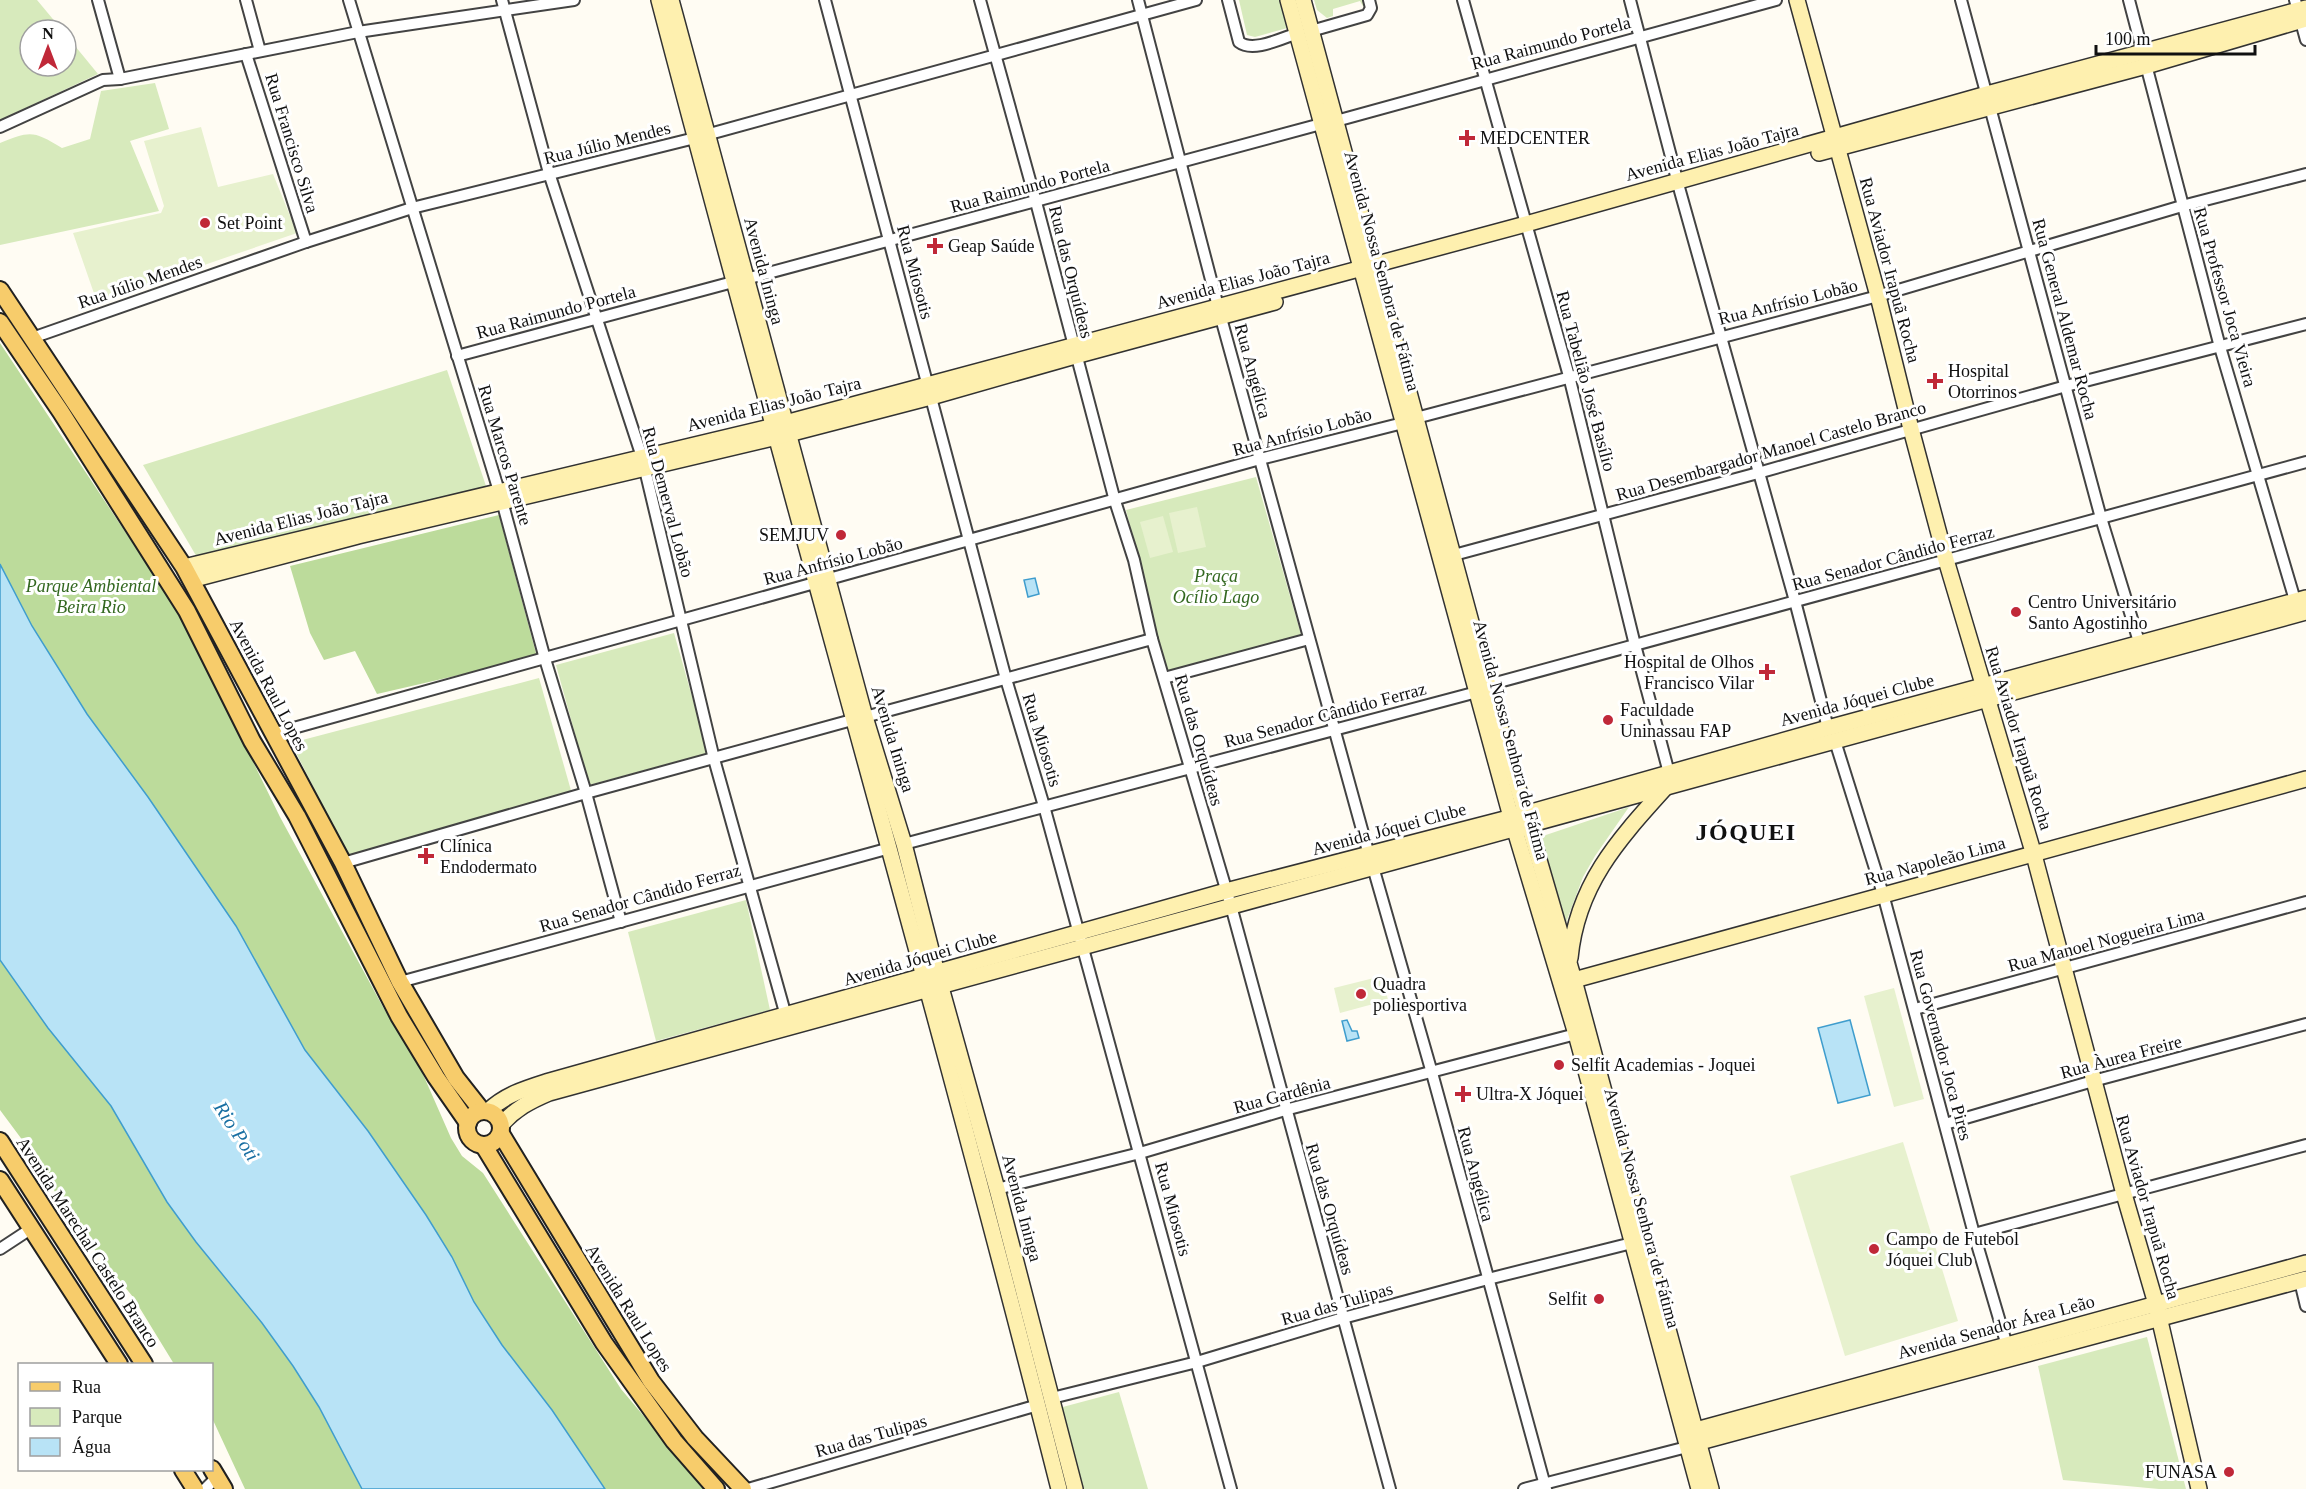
<svg xmlns="http://www.w3.org/2000/svg" width="2306" height="1489" font-family="'Times New Roman',serif">
	<style>
		.green { fill: #d7eabc }
		.forest { fill: #bcdb9b }
		.pitch { fill: #e7f1ce }
		.water { fill: #b8e3f6; stroke: #3f9dcd; stroke-width: 1.5 }
		.lines { fill: none; stroke-linecap: round; stroke-linejoin: round }
		.street-casing { stroke: #434343; stroke-width: 14 }
		.secondary-casing { stroke: #323232; stroke-width: 18 }
		.primary-casing { stroke: #212121; stroke-width: 20 }
		.street { stroke: #fff; stroke-width: 10 }
		.secondary { stroke: #fef0af; stroke-width: 15 }
		.primary { stroke: #f7cc6b; stroke-width: 16 }
		.poi-dot { fill: #c02838; stroke: #fff; stroke-width: 2 }
		.labels { text-anchor: middle; dominant-baseline: central; stroke-width: 6; stroke-linejoin: round; paint-order: stroke }
		.street-label { font-size: 18px; fill: #101010; stroke: #fff }
		.poi-label { font-size: 18px; fill: #101010; stroke: #fff; text-anchor: start }
		.park-label { font-size: 18px; font-style: italic; fill: #336820; stroke: #fff }
		.water-label { font-size: 20px; font-style: italic; fill: #196fa2; stroke: #fff }
		.district-label { font-size: 24px; font-weight: bold; letter-spacing: 1.5px; fill: #101010; stroke: #fff }
	</style>
	<rect width="100%" height="100%" fill="#fffcf3"/>
	<g class="green">
		<path d="M0 0H37L62 30H30V66H66V35L98 74 0 120Z"/>
		<path d="M1239 0H1288L1291 27 1255 37 1247 35Z"/>
		<path d="M1314 0H1373L1364 8 1360 1 1333 9V16L1327 18 1317 10Z"/>
		<path d="M155 83 169 129 130 141 159 211 0 245V143C31 130 34 131 62 148L90 139 101 91Z"/>
		<path d="M447 370 487 489 198 559 143 465Z"/>
		<path d="M1256 477 1302 638 1167 674 1126 510Z"/>
		<path d="M674 633 708 753 589 785 556 665Z"/>
		<path d="M539 678 572 794 348 855 291 743Z"/>
		<path d="M1629 807 1595 856 1583 877 1564 928 1537 838Z"/>
		<path d="M746 900 770 1010 656 1041 628 932Z"/>
		<path d="M2147 1337 2186 1489H2159L2063 1480 2038 1366Z"/>
		<path d="M1119 1392 1148 1489H1081L1059 1408Z"/>
	</g>
	<g class="forest">
		<path d="M0 343 173 604 198 649 280 817 383 1007 422 1072 451 1138 462 1156 483 1173 621 1389 705 1489H605L552 1410 502 1345 474 1302 452 1257 426 1215 368 1131 305 1050 236 926 148 797 87 714 32 626 0 564Z"/>
		<path d="M499 515 537 657 377 694 355 651 324 660 310 633 290 566Z"/>
		<path d="M0 960 48 1028 111 1106 167 1202 196 1242 262 1323 293 1366 319 1407 362 1489H245L212 1418V1364H174L133 1297 95 1250 60 1200 29 1149 0 1110Z"/>
	</g>
	<g class="pitch">
		<path d="M201 127 218 187 273 174 297 233 97 302 73 233 161 213 164 206 144 141Z"/>
		<path d="M1197 507 1206 547 1178 553 1169 513Z"/>
		<path d="M1163 516 1173 552 1150 558 1140 522Z"/>
		<path d="M1382 976 1388 1000 1340 1013 1334 988Z"/>
		<path d="M1894 988 1924 1099 1894 1107 1864 996Z"/>
		<path d="M1903 1142 1958 1321 1845 1356 1790 1176Z"/>
	</g>
	<g class="water">
		<path d="M0 564 32 626 87 714 148 797 236 926 305 1050 368 1131 426 1215 452 1257 474 1302 502 1345 552 1410 605 1489H362L319 1407 293 1366 262 1323 196 1242 167 1202 111 1106 48 1028 0 960Z"/>
		<path d="M1035 578 1039 594 1028 597 1024 580Z"/>
		<path d="M1347 1020 1352 1031H1357L1359 1038 1347 1041 1342 1021Z"/>
		<path d="M1850 1020 1870 1095 1838 1103 1818 1028Z"/>
	</g>
	<g class="lines">
		<defs>
			<g id="street">
				<path d="M98 0 120 79"/>
				<path d="M246 0 260 51"/>
				<path d="M349 0 502 501 545 659 586 793 621 922"/>
				<path d="M502 0 549 173 642 457 714 759 786 1016"/>
				<path d="M825 0 1006 679 1044 806 1231 1489"/>
				<path d="M980 0 1036 202 1115 501 1134 560 1152 639 1231 906 1390 1489"/>
				<path d="M1138 0 1221 318 1369 855"/>
				<path d="M1228 0 1239 42C1253 53 1282 38 1298 33"/>
				<path d="M1463 0 1569 376 1635 645 1669 773"/>
				<path d="M1630 0 1680 191 1795 601 1828 728"/>
				<path d="M1961 0 2101 518 2140 645"/>
				<path d="M2129 0 2220 347 2297 607"/>
				<path d="M2295 0 2306 40"/>
				<path d="M1311 31 1367 15 1371 8 1369 0"/>
				<path d="M246 54 306 242"/>
				<path d="M1336 121 1776 0"/>
				<path d="M0 127 103 80 120 79 358 32 574 0"/>
				<path d="M746 279 1321 124"/>
				<path d="M32 338 306 242 412 208 695 138 1196 0"/>
				<path d="M457 356 733 282"/>
				<path d="M1416 418 1878 296 2182 206 2306 174"/>
				<path d="M1454 555 1758 473 2066 386 2306 324"/>
				<path d="M1164 678 1309 639"/>
				<path d="M1488 685 2306 462"/>
				<path d="M865 717 1152 639"/>
				<path d="M272 734 1260 459 1403 423"/>
				<path d="M1835 741 1883 894 1974 1234 2008 1349"/>
				<path d="M904 844 1477 692"/>
				<path d="M343 863 586 793 852 720"/>
				<path d="M1373 867 1432 1073 1546 1489"/>
				<path d="M400 982 890 848"/>
				<path d="M1915 1009 2306 902"/>
				<path d="M1945 1124 2093 1081 2306 1024"/>
				<path d="M997 1189 1140 1153 1285 1110 1576 1034"/>
				<path d="M1974 1234 2306 1145"/>
				<path d="M0 1249 32 1228"/>
				<path d="M2300 1281 2306 1306"/>
				<path d="M1052 1398 1197 1362 1343 1318 1488 1279 1632 1243"/>
				<path d="M205 1489 217 1477"/>
				<path d="M748 1489 1038 1405"/>
				<path d="M1524 1489 1687 1447"/>
			</g>
			<g id="secondary">
				<path d="M659 0C789 497 933 991 1059 1489"/>
				<path d="M671 0 865 717 904 844 937 973 997 1189 1075 1489"/>
				<path d="M1288 0 1511 817 1576 1034 1699 1489"/>
				<path d="M1303 0 1488 685 1574 980 1711 1489"/>
				<path d="M1797 0 1878 296 1911 429 1946 560 2034 855 2124 1194 2156 1304 2199 1489"/>
				<path d="M1819 153 2146 66 2306 19"/>
				<path d="M184 567 774 426 927 385 1526 224 1987 94 2306 8"/>
				<path d="M191 580 358 536 777 437 931 397 1075 356 1275 302"/>
				<path d="M1570 958C1577 884 1619 839 1666 787"/>
				<path d="M1574 980 2306 779"/>
				<path d="M488 1111C505 1095 524 1089 546 1082L1226 891 1524 814 1828 728 2306 598"/>
				<path d="M501 1125C515 1109 530 1101 549 1093 1135 935 1720 770 2306 612"/>
				<path d="M1696 1430 2306 1263"/>
				<path d="M1700 1442 2306 1279"/>
			</g>
			<g id="primary">
				<path d="M0 290 184 567 343 863 400 982 456 1078 482 1111"/>
				<path d="M0 322 61 412 187 611 252 741 297 816 399 1016 436 1077 468 1123"/>
				<circle cx="484" cy="1128" r="17"/>
				<path d="M501 1134 651 1381 695 1438 743 1489"/>
				<path d="M0 1141 144 1364"/>
				<path d="M484 1146 604 1343 674 1441 716 1489"/>
				<path d="M0 1180 119 1364"/>
				<path d="M212 1469 224 1489"/>
				<path d="M183 1470 195 1489"/>
			</g>
		</defs>
		<use href="#street" class="street-casing"/>
		<use href="#secondary" class="secondary-casing"/>
		<use href="#primary" class="primary-casing"/>
		<use href="#street" class="street"/>
		<use href="#secondary" class="secondary"/>
		<use href="#primary" class="primary"/>
	</g>
	<g class="poi-dot">
		<path d="M1464 129h6v6h6v6h-6v6h-6v-6h-6v-6h6z"/>
		<circle cx="205" cy="223" r="6"/>
		<path d="M932 237h6v6h6v6h-6v6h-6v-6h-6v-6h6z"/>
		<path d="M1932 372h6v6h6v6h-6v6h-6v-6h-6v-6h6z"/>
		<circle cx="841" cy="535" r="6"/>
		<circle cx="2016" cy="612" r="6"/>
		<path d="M1764 663h6v6h6v6h-6v6h-6v-6h-6v-6h6z"/>
		<circle cx="1608" cy="720" r="6"/>
		<path d="M423 847h6v6h6v6h-6v6h-6v-6h-6v-6h6z"/>
		<circle cx="1361" cy="994" r="6"/>
		<circle cx="1559" cy="1065" r="6"/>
		<path d="M1460 1085h6v6h6v6h-6v6h-6v-6h-6v-6h6z"/>
		<circle cx="1874" cy="1249" r="6"/>
		<circle cx="1599" cy="1299" r="6"/>
		<circle cx="2229" cy="1472" r="6"/>
	</g>
	<g class="labels">
		<g class="street-label">
			<text transform="translate(1551 43) rotate(-15)">Rua Raimundo Portela</text>
			<text transform="translate(292 143) rotate(73)">Rua Francisco Silva</text>
			<text transform="translate(607 143) rotate(-14)">Rua Júlio Mendes</text>
			<text transform="translate(1712 152) rotate(-15)">Avenida Elias João Tajra</text>
			<text transform="translate(1030 186) rotate(-15)">Rua Raimundo Portela</text>
			<text transform="translate(1890 270) rotate(75)">Rua Aviador Irapuã Rocha</text>
			<text transform="translate(764 271) rotate(75)">Avenida Ininga</text>
			<text transform="translate(1382 271) rotate(75)">Avenida Nossa Senhora de Fátima</text>
			<text transform="translate(915 272) rotate(75)">Rua Miosotis</text>
			<text transform="translate(1071 272) rotate(76)">Rua das Orquídeas</text>
			<text transform="translate(1243 280) rotate(-15)">Avenida Elias João Tajra</text>
			<text transform="translate(140 282) rotate(-19)">Rua Júlio Mendes</text>
			<text transform="translate(2225 297) rotate(74)">Rua Professor Joca Vieira</text>
			<text transform="translate(1788 302) rotate(-14)">Rua Anfrísio Lobão</text>
			<text transform="translate(556 312) rotate(-15)">Rua Raimundo Portela</text>
			<text transform="translate(2065 319) rotate(75)">Rua General Aldemar Rocha</text>
			<text transform="translate(1253 371) rotate(75)">Rua Angélica</text>
			<text transform="translate(1586 381) rotate(75)">Rua Tabelião José Basílio</text>
			<text transform="translate(774 404) rotate(-14)">Avenida Elias João Tajra</text>
			<text transform="translate(1302 432) rotate(-15)">Rua Anfrísio Lobão</text>
			<text transform="translate(1771 451) rotate(-16)">Rua Desembargador Manoel Castelo Branco</text>
			<text transform="translate(505 455) rotate(73)">Rua Marcos Parente</text>
			<text transform="translate(668 502) rotate(75)">Rua Demerval Lobão</text>
			<text transform="translate(301 518) rotate(-14)">Avenida Elias João Tajra</text>
			<text transform="translate(1893 558) rotate(-15)">Rua Senador Cândido Ferraz</text>
			<text transform="translate(833 561) rotate(-15)">Rua Anfrísio Lobão</text>
			<text transform="translate(269 685) rotate(62)">Avenida Raul Lopes</text>
			<text transform="translate(1857 700) rotate(-15)">Avenida Jóquei Clube</text>
			<text transform="translate(1325 715) rotate(-15)">Rua Senador Cândido Ferraz</text>
			<text transform="translate(2019 738) rotate(73)">Rua Aviador Irapuã Rocha</text>
			<text transform="translate(893 739) rotate(73)">Avenida Ininga</text>
			<text transform="translate(1042 740) rotate(73)">Rua Miosotis</text>
			<text transform="translate(1199 740) rotate(74)">Rua das Orquídeas</text>
			<text transform="translate(1511 740) rotate(75)">Avenida Nossa Senhora de Fátima</text>
			<text transform="translate(1389 829) rotate(-15)">Avenida Jóquei Clube</text>
			<text transform="translate(1935 861) rotate(-15)">Rua Napoleão Lima</text>
			<text transform="translate(640 898) rotate(-16)">Rua Senador Cândido Ferraz</text>
			<text transform="translate(2106 940) rotate(-15)">Rua Manoel Nogueira Lima</text>
			<text transform="translate(920 958) rotate(-16)">Avenida Jóquei Clube</text>
			<text transform="translate(1941 1045) rotate(75)">Rua Governador Joca Pires</text>
			<text transform="translate(2121 1057) rotate(-15)">Rua Àurea Freire</text>
			<text transform="translate(1282 1095) rotate(-15)">Rua Gardênia</text>
			<text transform="translate(1476 1174) rotate(75)">Rua Angélica</text>
			<text transform="translate(2148 1207) rotate(74)">Rua Aviador Irapuã Rocha</text>
			<text transform="translate(1022 1208) rotate(75)">Avenida Ininga</text>
			<text transform="translate(1642 1208) rotate(75)">Avenida Nossa Senhora de Fátima</text>
			<text transform="translate(1173 1209) rotate(75)">Rua Miosotis</text>
			<text transform="translate(1330 1209) rotate(74)">Rua das Orquídeas</text>
			<text transform="translate(88 1242) rotate(57)">Avenida Marechal Castelo Branco</text>
			<text transform="translate(1337 1304) rotate(-16)">Rua das Tulipas</text>
			<text transform="translate(629 1308) rotate(58)">Avenida Raul Lopes</text>
			<text transform="translate(1996 1327) rotate(-15)">Avenida Senador Área Leão</text>
			<text transform="translate(871 1436) rotate(-16)">Rua das Tulipas</text>
		</g>
		<g class="poi-label">
			<text x="1480" y="138">MEDCENTER</text>
			<text x="217" y="223">Set Point</text>
			<text x="948" y="246">Geap Saúde</text>
			<text x="1948" y="371">Hospital<tspan x="1948" dy="21">Otorrinos</tspan></text>
			<text x="829" y="535" text-anchor="end">SEMJUV</text>
			<text x="2028" y="602">Centro Universitário<tspan x="2028" dy="21">Santo Agostinho</tspan></text>
			<text x="1754" y="662" text-anchor="end">Hospital de Olhos<tspan x="1754" dy="21">Francisco Vilar</tspan></text>
			<text x="1620" y="710">Faculdade<tspan x="1620" dy="21">Uninassau FAP</tspan></text>
			<text x="440" y="846">Clínica<tspan x="440" dy="21">Endodermato</tspan></text>
			<text x="1373" y="984">Quadra<tspan x="1373" dy="21">poliesportiva</tspan></text>
			<text x="1571" y="1065">Selfit Academias - Joquei</text>
			<text x="1476" y="1094">Ultra-X Jóquei</text>
			<text x="1886" y="1239">Campo de Futebol<tspan x="1886" dy="21">Jóquei Club</tspan></text>
			<text x="1587" y="1299" text-anchor="end">Selfit</text>
			<text x="2217" y="1472" text-anchor="end">FUNASA</text>
		</g>
		<g class="park-label">
			<text x="1216" y="576">Praça<tspan x="1216" dy="21">Ocílio Lago</tspan></text>
			<text x="91" y="586">Parque Ambiental<tspan x="91" dy="21">Beira Rio</tspan></text>
		</g>
		<g class="water-label">
			<text transform="translate(237 1131) rotate(57)">Rio Poti</text>
		</g>
		<g class="district-label">
			<text x="1746" y="832">JÓQUEI</text>
		</g>
	</g>
	<rect x="18" y="1363" width="195" height="108" fill="#ffffff" stroke="#9f9f9f" stroke-width="1.5"/>
	<rect x="30" y="1382" width="30" height="9" fill="#f7cc6b" stroke="#9f9f9f" stroke-width="1.5"/>
	<text x="72" y="1393" font-size="18" fill="#101010">Rua</text>
	<rect x="30" y="1408" width="30" height="18" fill="#d7eabc" stroke="#9f9f9f" stroke-width="1.5"/>
	<text x="72" y="1423" font-size="18" fill="#101010">Parque</text>
	<rect x="30" y="1438" width="30" height="18" fill="#b8e3f6" stroke="#9f9f9f" stroke-width="1.5"/>
	<text x="72" y="1453" font-size="18" fill="#101010">Água</text>
	<g transform="translate(48 48)"><circle r="28" fill="#ffffff" stroke="#9f9f9f" stroke-width="1.5"/>
	<path d="M0-4.5L10 22L0 15L-10 22Z" fill="#c02838"/>
	<text y="-9" font-size="16" font-weight="bold" text-anchor="middle" fill="#101010">N</text>
	</g>
	<path d="M2096 45v9h159v-9" fill="none" stroke="#101010" stroke-width="3"/>
	<text x="2105" y="45" font-size="18" fill="#101010" stroke="#ffffff" stroke-width="4.5" paint-order="stroke">100 m</text>
</svg>
